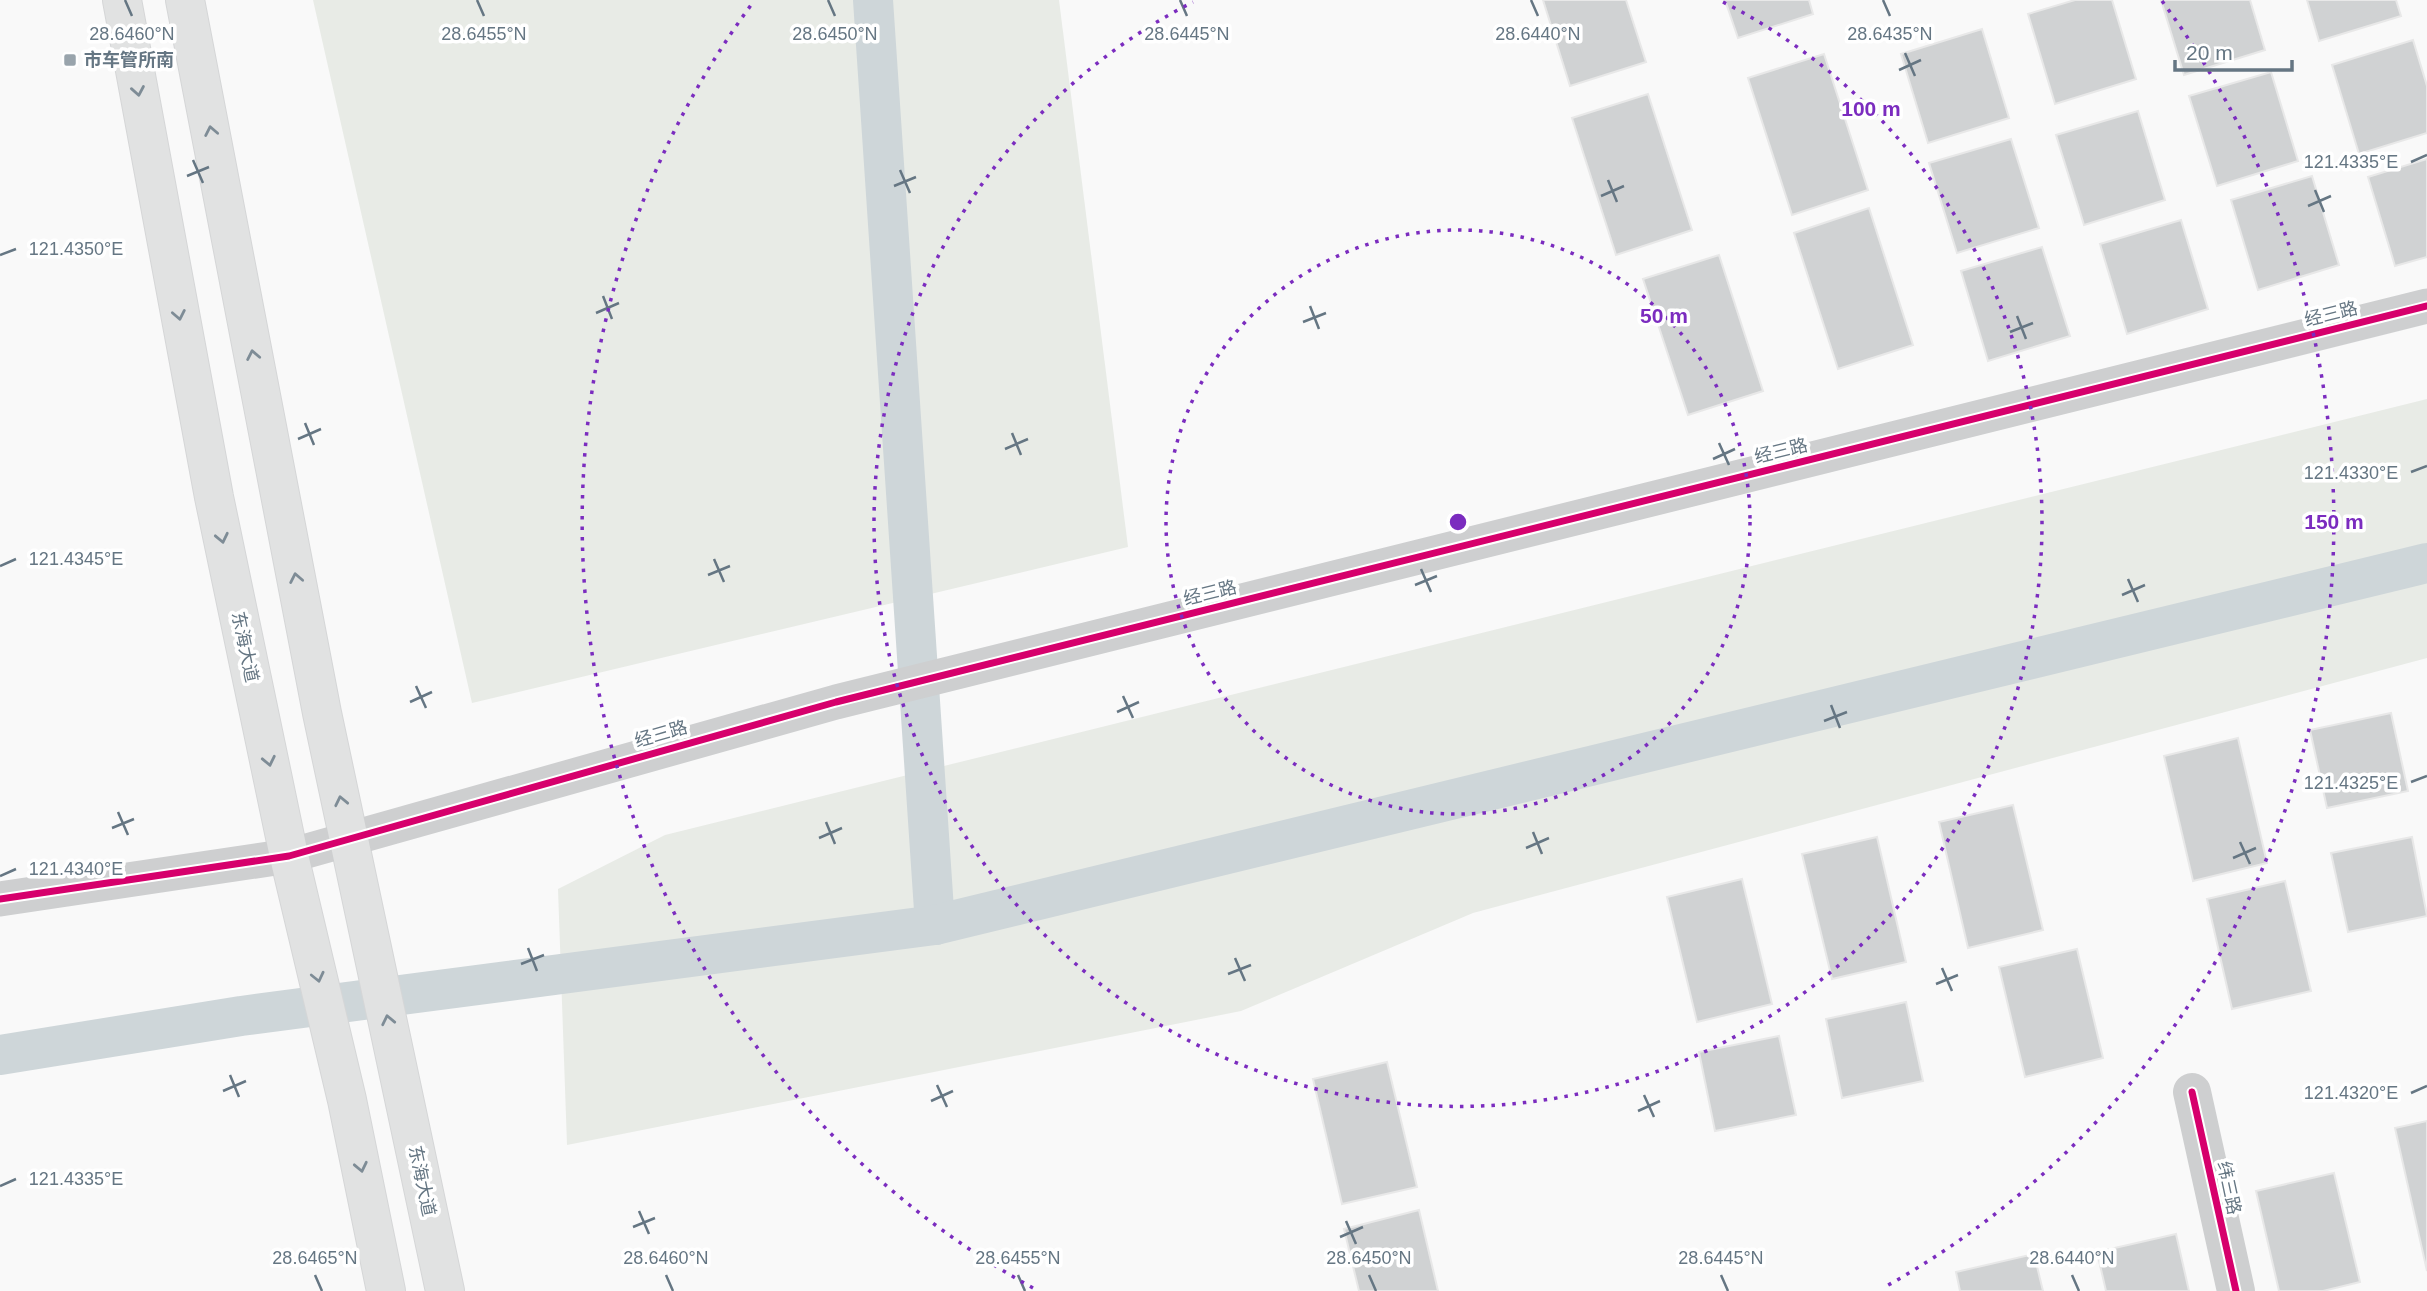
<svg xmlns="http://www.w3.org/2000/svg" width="2427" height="1291" font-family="Helvetica,'Noto Sans SC',sans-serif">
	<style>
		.green { fill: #e8ebe6 }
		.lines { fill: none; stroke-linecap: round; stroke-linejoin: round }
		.canal { stroke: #ced6d9; stroke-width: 40 }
		.building { fill: #d0d2d3; stroke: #e8e8e8; stroke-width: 2 }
		.primary-casing { stroke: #d5d6d7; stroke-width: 40 }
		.minor { stroke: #cecfd0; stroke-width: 35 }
		.tertiary { stroke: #cecfd0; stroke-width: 38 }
		.primary { stroke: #e1e2e2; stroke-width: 38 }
		.cycleway-casing { stroke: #fff; stroke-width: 11 }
		.cycleway { stroke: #d6006c; stroke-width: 7 }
		.oneway { stroke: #7e8c96 }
		.ticks { fill: none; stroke: #657683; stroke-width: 2.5 }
		.ring { fill: none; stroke: #7b2cbf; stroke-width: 3.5; stroke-dasharray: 3.5 7 }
		.poi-dot { fill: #99a4ac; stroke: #fff; stroke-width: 2.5 }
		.labels { text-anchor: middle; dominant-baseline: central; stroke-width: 7; stroke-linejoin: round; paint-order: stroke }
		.poi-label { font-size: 18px; font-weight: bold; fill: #657683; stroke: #fff; text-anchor: start }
		.street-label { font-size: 18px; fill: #657683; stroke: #fff }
		.ticks-label { font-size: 18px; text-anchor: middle; fill: #657683; stroke: #fff; stroke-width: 7; stroke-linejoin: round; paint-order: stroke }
		.centre { fill: #7b2cbf; stroke: #fff; stroke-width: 3.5 }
		.ring-label { font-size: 21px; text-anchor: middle; font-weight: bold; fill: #7b2cbf; stroke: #fff; stroke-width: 7; stroke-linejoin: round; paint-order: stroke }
	</style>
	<rect width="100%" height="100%" fill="#f9f9f9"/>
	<g class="green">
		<path d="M313 0H1059L1128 547 472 703Z"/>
		<path d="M2427 399V658L1473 913 1241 1011 567 1145 558 889 665 835Z"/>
	</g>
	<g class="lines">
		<g class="canal">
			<path d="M873 0 935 925"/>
			<path d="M0 1055 241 1016 935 925 2427 563"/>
		</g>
	</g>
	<g class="building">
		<path d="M1543 0H1626L1646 62 1570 86Z"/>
		<path d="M1725 0H1809L1813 14 1738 38Z"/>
		<path d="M2075 0H2112L2136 79 2055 104 2028 14Z"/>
		<path d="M2161 0H2250L2265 50 2184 75Z"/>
		<path d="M2307 0H2396L2401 16 2319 41Z"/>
		<path d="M1982 29 2009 118 1928 143 1901 54Z"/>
		<path d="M2413 40 2427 86V133L2359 154 2332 65Z"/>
		<path d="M1824 54 1868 190 1792 215 1748 78Z"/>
		<path d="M2271 72 2298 161 2217 186 2189 96Z"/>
		<path d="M1648 94 1692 230 1616 255 1572 118Z"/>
		<path d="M2138 111 2165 200 2084 225 2056 135Z"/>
		<path d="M2011 139 2039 228 1957 253 1929 163Z"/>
		<path d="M2427 159V257L2395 266 2368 177Z"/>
		<path d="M2312 176 2339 265 2258 290 2231 200Z"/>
		<path d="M1869 208 1913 345 1838 369 1794 233Z"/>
		<path d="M2181 220 2208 309 2127 334 2100 244Z"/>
		<path d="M2042 247 2070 336 1988 361 1961 271Z"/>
		<path d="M1719 255 1763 391 1688 415 1643 279Z"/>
		<path d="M2391 713 2408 791 2327 808 2310 730Z"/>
		<path d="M2238 738 2267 863 2193 881 2164 756Z"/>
		<path d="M2013 805 2043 930 1968 948 1939 822Z"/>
		<path d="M1877 837 1906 962 1832 979 1802 854Z"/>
		<path d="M2412 837 2427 916 2348 932 2331 853Z"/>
		<path d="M1742 879 1772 1004 1697 1022 1667 897Z"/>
		<path d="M2285 881 2311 991 2232 1009 2207 899Z"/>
		<path d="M2077 949 2103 1058 2025 1077 1999 967Z"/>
		<path d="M1906 1002 1923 1081 1842 1098 1826 1019Z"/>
		<path d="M1779 1036 1796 1115 1715 1131 1699 1052Z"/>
		<path d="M1387 1062 1417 1187 1342 1204 1313 1079Z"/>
		<path d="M2427 1121V1271L2395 1128Z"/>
		<path d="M2334 1173 2360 1282 2323 1291H2279L2256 1191Z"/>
		<path d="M1419 1210 1438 1291H1359L1344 1229Z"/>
		<path d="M2176 1234 2189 1291H2106L2097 1252Z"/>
		<path d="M2034 1254 2043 1291H1960L1956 1272Z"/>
	</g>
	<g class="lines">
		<defs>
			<g id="primary">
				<path d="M122 0 214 497 289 856 347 1100 386 1291"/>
				<path d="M185 0 322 713 445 1291"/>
			</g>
		</defs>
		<use href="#primary" class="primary-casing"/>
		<path class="minor" d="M0 899 289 856 836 702 2427 306"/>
		<path class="tertiary" d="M2192 1092 2236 1291"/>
		<use href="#primary" class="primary"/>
		<defs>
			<g id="cycleway">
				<path d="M0 899 289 856 836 702 2427 306"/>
				<path d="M2192 1092 2236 1291"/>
			</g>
		</defs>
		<use href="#cycleway" class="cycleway-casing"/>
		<use href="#cycleway" class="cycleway"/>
	</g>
	<defs><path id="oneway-chevron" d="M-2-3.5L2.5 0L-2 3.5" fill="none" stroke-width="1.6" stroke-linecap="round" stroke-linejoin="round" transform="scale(1.75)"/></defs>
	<g class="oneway">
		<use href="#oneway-chevron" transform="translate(138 91) rotate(80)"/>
		<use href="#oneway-chevron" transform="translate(211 131) rotate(-101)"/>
		<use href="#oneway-chevron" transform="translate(179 315) rotate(79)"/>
		<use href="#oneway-chevron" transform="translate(253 355) rotate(-101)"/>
		<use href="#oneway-chevron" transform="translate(222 538) rotate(78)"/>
		<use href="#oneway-chevron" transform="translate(296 578) rotate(-101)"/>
		<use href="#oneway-chevron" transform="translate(269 761) rotate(78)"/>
		<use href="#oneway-chevron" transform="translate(341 801) rotate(-102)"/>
		<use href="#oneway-chevron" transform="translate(318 977) rotate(77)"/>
		<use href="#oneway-chevron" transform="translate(388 1020) rotate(-102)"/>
		<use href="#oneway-chevron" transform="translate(361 1167) rotate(78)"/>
	</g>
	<path class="ticks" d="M125 0 132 16M477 0 484 16M828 0 835 16M1180 0 1187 16M1531 0 1538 16M1883 0 1890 16M1905 53 1915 76M1899 70 1921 60M193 160 203 183M2411 162 2427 155M900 170 910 193M187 176 209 167M1608 180 1617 202M894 186 916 177M2315 190 2324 212M1601 196 1624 186M2308 206 2331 196M0 255 16 249M603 296 612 319M1310 306 1319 329M596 313 619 303M2017 316 2026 339M1303 322 1326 313M2010 332 2033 323M305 423 314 445M1012 433 1021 455M298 439 321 429M1719 443 1729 465M1005 449 1028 439M1713 459 1735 449M2411 472 2427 466M714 559 724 582M0 566 16 559M1421 569 1431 592M708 575 730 566M2128 579 2138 602M1415 585 1437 576M2122 595 2145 585M416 686 426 708M1123 696 1133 718M410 702 432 692M1831 705 1840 728M1117 712 1139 702M1824 721 1847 712M2411 782 2427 776M118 812 128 835M826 822 835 844M112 828 134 819M1533 832 1542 854M819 838 842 828M2240 842 2250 864M1526 848 1549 838M2233 858 2256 848M0 876 16 869M528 948 537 971M1235 958 1245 981M521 964 544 955M1942 968 1952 991M1228 974 1251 965M1936 984 1958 975M230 1075 239 1097M937 1085 947 1107M223 1091 246 1081M2411 1093 2427 1086M1644 1095 1654 1117M931 1101 953 1091M1638 1111 1660 1101M0 1186 16 1179M639 1211 649 1234M1346 1221 1356 1244M633 1227 655 1218M1340 1237 1363 1227M315 1275 322 1291M666 1275 673 1291M1018 1275 1025 1291M1369 1275 1376 1291M1721 1275 1728 1291M2072 1275 2079 1291"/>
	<g class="ring">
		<circle cx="1458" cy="522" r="292"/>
		<path d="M1723 2A584 584 0 1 1 1193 2"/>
		<path d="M1033 1288A876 876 0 0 1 754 1M2162 1A876 876 0 0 1 1883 1288"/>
	</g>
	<rect class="poi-dot" x="63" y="53" width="14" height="14" rx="3.5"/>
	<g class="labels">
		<g class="poi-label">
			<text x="84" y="60">市车管所南</text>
		</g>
		<g class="street-label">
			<text transform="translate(2331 314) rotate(-14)">经三路</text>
			<text transform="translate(1781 451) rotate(-14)">经三路</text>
			<text transform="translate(1210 593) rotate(-14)">经三路</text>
			<text transform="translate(245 647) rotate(78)">东海大道</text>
			<text transform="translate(661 734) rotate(-16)">经三路</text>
			<text transform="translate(422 1181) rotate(78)">东海大道</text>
			<text transform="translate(2229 1188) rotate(78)">纬三路</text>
		</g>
	</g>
	<g class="ticks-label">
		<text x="132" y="40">28.6460°N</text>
		<text x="484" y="40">28.6455°N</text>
		<text x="835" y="40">28.6450°N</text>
		<text x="1187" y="40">28.6445°N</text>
		<text x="1538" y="40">28.6440°N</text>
		<text x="1890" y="40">28.6435°N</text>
		<text x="2351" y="168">121.4335°E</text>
		<text x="76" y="255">121.4350°E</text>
		<text x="2351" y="479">121.4330°E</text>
		<text x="76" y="565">121.4345°E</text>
		<text x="2351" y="789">121.4325°E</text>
		<text x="76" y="875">121.4340°E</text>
		<text x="2351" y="1099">121.4320°E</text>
		<text x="76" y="1185">121.4335°E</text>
		<text x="315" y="1264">28.6465°N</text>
		<text x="666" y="1264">28.6460°N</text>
		<text x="1018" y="1264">28.6455°N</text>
		<text x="1369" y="1264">28.6450°N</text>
		<text x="1721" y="1264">28.6445°N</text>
		<text x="2072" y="1264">28.6440°N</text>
	</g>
	<circle cx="1458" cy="522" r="10" class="centre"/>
	<g class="ring-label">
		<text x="1871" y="116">100 m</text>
		<text x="1664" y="323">50 m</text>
		<text x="2334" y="529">150 m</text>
	</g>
	<path d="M2175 60v10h117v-10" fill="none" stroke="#657683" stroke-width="3.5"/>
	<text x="2186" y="60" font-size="21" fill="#657683" stroke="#ffffff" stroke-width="5" paint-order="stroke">20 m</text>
</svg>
